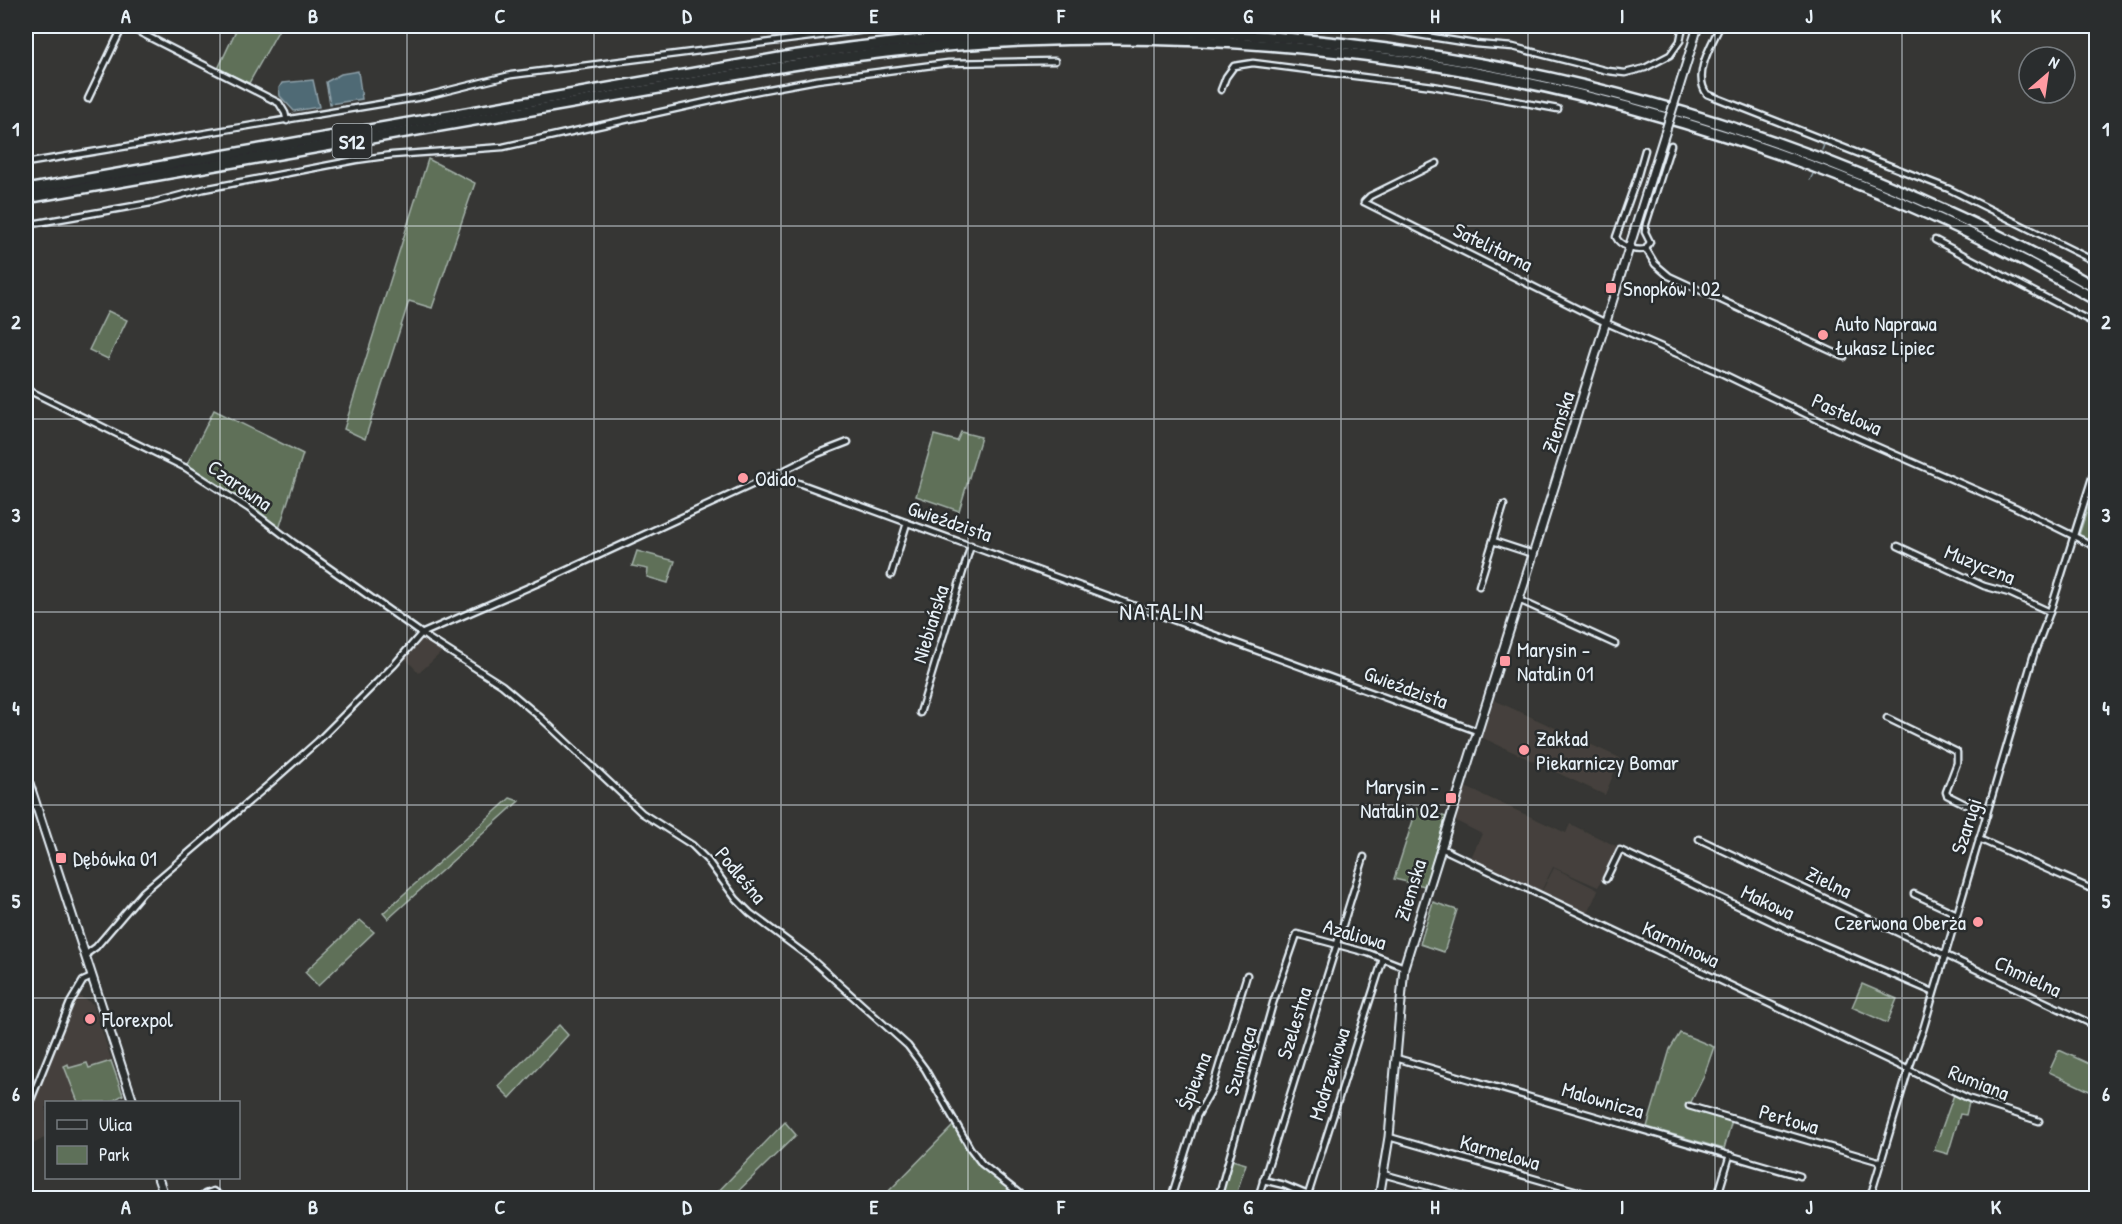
<svg xmlns="http://www.w3.org/2000/svg" width="2122" height="1224" font-family="'Patrick Hand',sans-serif">
	<style>
		.built { fill: #45413c }
		.green { fill: #5e7059; stroke: #a3b0a8; stroke-width: 1.5 }
		.water { fill: #506a75; stroke: #8da0a9; stroke-width: 1.5 }
		.lines { fill: none; stroke-linecap: round; stroke-linejoin: round }
		.stream { stroke: #8da0a9; stroke-width: 1.5 }
		.street-casing { stroke: #e8f1f8; stroke-width: 9 }
		.secondary-casing { stroke: #e8f1f8; stroke-width: 11 }
		.highway-casing { stroke: #e8f1f8; stroke-width: 14 }
		.street { stroke: #2a2d2e; stroke-width: 4.5 }
		.secondary { stroke: #2a2d2e; stroke-width: 7 }
		.highway { stroke: #2a2d2e; stroke-width: 9 }
		.secondary-bridge-casing { stroke: #e8f1f8; stroke-width: 11; stroke-linecap: butt }
		.secondary-bridge { stroke: #2a2d2e; stroke-width: 7 }
		.grid { fill: none; stroke: #e8f1f8; stroke-width: 1.5; stroke-opacity: 0.55 }
		.poi-dot { fill: #ff9aa2; stroke: #2a2d2e; stroke-width: 2 }
		.labels { text-anchor: middle; dominant-baseline: central; stroke-width: 5; stroke-linejoin: round; paint-order: stroke }
		.shield { fill: #2a2d2e; stroke: #afb6bb; stroke-width: 1.5 }
		.shield-label { font-size: 20px; font-weight: bold; fill: #e8f1f8 }
		.street-label { font-size: 21px; fill: #e8f1f8; stroke: #2a2d2e }
		.poi-label { font-size: 21px; fill: #e8f1f8; stroke: #2a2d2e; text-anchor: start }
		.quarter-label { font-size: 24px; letter-spacing: 1.5px; fill: #e8f1f8; stroke: #2a2d2e }
		.neatline { fill: none; stroke: #e8f1f8; stroke-width: 2 }
		.grid-label { font-size: 20px; text-anchor: middle; font-weight: bold; fill: #e8f1f8 }
	</style>
	<rect width="100%" height="100%" fill="#363634"/>
	<filter id="ink" filterUnits="userSpaceOnUse"><feTurbulence type="fractalNoise" baseFrequency=".0167" numOctaves="2"/><feDisplacementMap in="SourceGraphic" scale="12" xChannelSelector="R" yChannelSelector="G"/><feConvolveMatrix kernelMatrix="1 2 1 2 8 2 1 2 1" color-interpolation-filters="sRGB"/></filter>
	<g filter="url(#ink)">
		<g class="built">
			<path d="M422 638 443 651 419 673 404 657Z"/>
			<path d="M1494 700 1620 758 1605 795 1481 737Z"/>
			<path d="M1461 785 1566 833 1570 824 1618 847 1598 887 1553 867 1539 895 1469 862 1482 834 1450 818Z"/>
			<path d="M1554 868 1598 890 1587 915 1541 893Z"/>
			<path d="M77 995 93 1004 123 1095 111 1102H46V1137L26 1148V1117Z"/>
		</g>
		<g class="green">
			<path d="M238 26H324L323 27 281 26 249 83 218 69Z"/>
			<path d="M1634 102C1795 149 1951 209 2096 293V298L1954 224 1633 106Z"/>
			<path d="M428 159 475 183 432 308 409 301 365 439 344 429Z"/>
			<path d="M108 311 127 320 108 359 89 350Z"/>
			<path d="M214 410 303 454 279 529 187 464Z"/>
			<path d="M961 432 981 437 959 511 916 496 934 435 957 441Z"/>
			<path d="M2096 483V542L2079 535Z"/>
			<path d="M637 551 675 561 668 583 647 577 648 569 632 566Z"/>
			<path d="M510 798 519 801 388 919 383 913Z"/>
			<path d="M1417 808 1446 817 1425 886 1394 879Z"/>
			<path d="M1433 902 1457 910 1444 952 1420 944Z"/>
			<path d="M360 920 374 932 318 986 305 972Z"/>
			<path d="M1862 984 1897 999 1887 1023 1852 1007Z"/>
			<path d="M559 1025 568 1035 510 1098 498 1086Z"/>
			<path d="M1680 1033 1714 1047 1703 1078 1690 1104 1732 1120 1724 1149 1647 1127 1670 1049Z"/>
			<path d="M2059 1050 2096 1067V1094L2049 1072Z"/>
			<path d="M111 1061 123 1095 111 1102H78L64 1066 68 1064 69 1068 87 1063 89 1068Z"/>
			<path d="M1955 1092 1970 1099 1966 1115 1960 1114 1948 1154 1934 1150Z"/>
			<path d="M785 1122 796 1135 731 1198H712Z"/>
			<path d="M953 1126C972 1155 993 1178 1022 1198H882Z"/>
			<path d="M1232 1160 1246 1164 1235 1198H1220Z"/>
		</g>
		<g class="water">
			<path d="M358 71 362 99 330 104 326 82 341 74Z"/>
			<path d="M313 80 319 107 294 111 280 96 279 88 282 83Z"/>
		</g>
		<g class="lines">
			<g class="stream">
				<path d="M1827 138 1828 135"/>
				<path d="M1822 150 1824 145"/>
				<path d="M1810 180 1813 174"/>
			</g>
			<defs>
				<g id="street">
					<path d="M127 26 279 103 285 113 287 121"/>
					<path d="M1363 26 1475 44 1513 47 1608 71 1625 73 1645 68 1670 55 1680 41 1683 26"/>
					<path d="M1720 26C1712 44 1692 75 1707 94L1949 189 2096 262"/>
					<path d="M1221 90 1226 77 1234 66 1253 63 1433 86 1558 109"/>
					<path d="M88 99 123 26"/>
					<path d="M1645 150 1637 178 1616 237C1620 246 1636 252 1646 249L1650 242 1645 232 1646 224 1671 145"/>
					<path d="M26 163 422 97 511 75 897 26"/>
					<path d="M1437 163 1370 196 1364 202 1600 320 1723 374 1837 429 2015 507 2096 547"/>
					<path d="M26 225 151 203 204 189 356 160 392 155 503 147 747 93 817 80 948 63 1055 61"/>
					<path d="M1935 240 2096 324"/>
					<path d="M1646 249 1655 264 1669 276 1844 357"/>
					<path d="M26 389 186 468 248 508 294 543 428 638 502 685 541 718 642 813 692 845 708 861 736 899 750 913 809 957 908 1046 925 1069 970 1148 982 1164 1025 1198"/>
					<path d="M775 475 817 454 848 442"/>
					<path d="M1493 541 1533 554"/>
					<path d="M1898 546 1984 586 2009 593 2050 612"/>
					<path d="M891 575 907 523"/>
					<path d="M1479 586 1504 505"/>
					<path d="M1519 600 1615 644"/>
					<path d="M920 713 971 545"/>
					<path d="M1887 718 1957 752V763L1946 792 1947 795 1987 815"/>
					<path d="M1699 839 2096 1026"/>
					<path d="M1979 839 2096 891"/>
					<path d="M1441 848 1970 1099 2039 1121"/>
					<path d="M1606 879 1620 850 1789 930 1933 992"/>
					<path d="M1914 894 1957 914"/>
					<path d="M85 955 96 947 143 892 273 781 318 741 394 665 421 634 552 577 771 476 782 477 1477 731"/>
					<path d="M1396 1058 1800 1176"/>
					<path d="M1689 1106 1881 1162"/>
					<path d="M26 1112 70 1003 83 981 92 977"/>
					<path d="M1389 1137 1602 1198"/>
					<path d="M1383 1174 1470 1198"/>
					<path d="M1263 1180 1284 1185 1308 1195"/>
					<path d="M200 1198 205 1194 213 1191 223 1198"/>
					<path d="M1171 1198 1197 1116 1212 1089 1247 975"/>
					<path d="M1218 1198 1273 1003 1297 934 1368 953 1404 967"/>
					<path d="M1258 1198 1364 857"/>
					<path d="M1307 1198 1383 959"/>
					<path d="M1717 1198 1730 1155"/>
					<path d="M1870 1198 1909 1068 1923 1030 2034 654 2050 612 2096 465"/>
				</g>
				<g id="secondary">
					<path d="M1677 94 1698 26"/>
					<path d="M26 774 133 1102"/>
					<path d="M158 1178 165 1198"/>
					<path d="M1379 1198 1389 1137 1404 967 1665 133"/>
				</g>
				<g id="highway">
					<path d="M26 190 791 56C1162 0 1529 37 1877 181 1952 212 2026 247 2096 288"/>
					<path d="M26 198 751 72C841 56 931 45 1022 41 1395 24 1773 114 2096 300"/>
				</g>
			</defs>
			<use href="#street" class="street-casing"/>
			<use href="#secondary" class="secondary-casing"/>
			<use href="#highway" class="highway-casing"/>
			<use href="#street" class="street"/>
			<use href="#secondary" class="secondary"/>
			<use href="#highway" class="highway"/>
			<defs>
				<path id="secondary-bridge" d="M1665 133 1677 94"/>
			</defs>
			<use href="#secondary-bridge" class="secondary-bridge-casing"/>
			<use href="#secondary-bridge" class="secondary-bridge"/>
		</g>
	</g>
	<path class="grid" d="M220 26V1102M407 26V1198M594 26V1198M781 26V1198M968 26V1198M1154 26V1198M1341 26V1198M1528 26V1198M1715 26V1198M1902 26V1198M26 226H2096M26 419H2096M26 612H2096M26 805H2096M26 998H2096M220 1178V1198"/>
	<g class="poi-dot">
		<rect x="1605" y="282" width="12" height="12" rx="3"/>
		<circle cx="1823" cy="335" r="6"/>
		<circle cx="743" cy="478" r="6"/>
		<rect x="1499" y="655" width="12" height="12" rx="3"/>
		<circle cx="1524" cy="750" r="6"/>
		<rect x="1445" y="792" width="12" height="12" rx="3"/>
		<rect x="55" y="852" width="12" height="12" rx="3"/>
		<circle cx="1978" cy="922" r="6"/>
		<circle cx="90" cy="1019" r="6"/>
	</g>
	<g class="labels">
		<rect class="shield" x="332.5" y="124" width="39" height="34" rx="4.5"/>
		<g class="shield-label">
			<text x="352" y="141">S12</text>
		</g>
		<g class="street-label">
			<text transform="translate(1493 247) rotate(26)">Satelitarna</text>
			<text transform="translate(1847 414) rotate(24)">Pastelowa</text>
			<text transform="translate(1558 422) rotate(-72)">Ziemska</text>
			<text transform="translate(240 485) rotate(35)">Czarowna</text>
			<text transform="translate(950 521) rotate(19)">Gwieździsta</text>
			<text transform="translate(1980 564) rotate(22)">Muzyczna</text>
			<text transform="translate(930 624) rotate(-73)">Niebiańska</text>
			<text transform="translate(1406 687) rotate(20)">Gwieździsta</text>
			<text transform="translate(1966 826) rotate(-72)">Szarugi</text>
			<text transform="translate(741 875) rotate(50)">Podleśna</text>
			<text transform="translate(1829 882) rotate(25)">Zielna</text>
			<text transform="translate(1410 890) rotate(-73)">Ziemska</text>
			<text transform="translate(1768 902) rotate(25)">Makowa</text>
			<text transform="translate(1355 934) rotate(16)">Azaliowa</text>
			<text transform="translate(1681 944) rotate(25)">Karminowa</text>
			<text transform="translate(2028 976) rotate(25)">Chmielna</text>
			<text transform="translate(1294 1023) rotate(-73)">Szelestna</text>
			<text transform="translate(1240 1061) rotate(-74)">Szumiąca</text>
			<text transform="translate(1329 1074) rotate(-73)">Modrzewiowa</text>
			<text transform="translate(1194 1081) rotate(-69)">Śpiewna</text>
			<text transform="translate(1979 1082) rotate(22)">Rumiana</text>
			<text transform="translate(1603 1100) rotate(16)">Malownicza</text>
			<text transform="translate(1789 1119) rotate(16)">Perłowa</text>
			<text transform="translate(1500 1152) rotate(16)">Karmelowa</text>
		</g>
		<g class="poi-label">
			<text x="1623" y="288">Snopków I 02</text>
			<text x="1835" y="323">Auto Naprawa<tspan x="1835" dy="24">Łukasz Lipiec</tspan></text>
			<text x="755" y="478">Odido</text>
			<text x="1517" y="649">Marysin -<tspan x="1517" dy="24">Natalin 01</tspan></text>
			<text x="1536" y="738">Zakład<tspan x="1536" dy="24">Piekarniczy Bomar</tspan></text>
			<text x="1439" y="786" text-anchor="end">Marysin -<tspan x="1439" dy="24">Natalin 02</tspan></text>
			<text x="73" y="858">Dębówka 01</text>
			<text x="1966" y="922" text-anchor="end">Czerwona Oberża</text>
			<text x="102" y="1019">Florexpol</text>
		</g>
		<g class="quarter-label">
			<text x="1162" y="611">NATALIN</text>
		</g>
	</g>
	<rect width="2122" height="1224" fill="none" stroke="#2a2d2e" stroke-width="66"/>
	<rect x="45" y="1101" width="195" height="78" fill="#2a2d2e" stroke="#767b7f" stroke-width="1.5"/>
	<rect x="57" y="1120" width="30" height="9" fill="#2a2d2e" stroke="#767b7f" stroke-width="1.5"/>
	<text x="99" y="1131" font-size="18" fill="#e8f1f8">Ulica</text>
	<rect x="57" y="1146" width="30" height="18" fill="#5e7059" stroke="#767b7f" stroke-width="1.5"/>
	<text x="99" y="1161" font-size="18" fill="#e8f1f8">Park</text>
	<g transform="translate(2047 75) rotate(29)"><circle r="28" fill="#2a2d2e" stroke="#767b7f" stroke-width="1.5"/>
	<path d="M0-4.5L10 22L0 15L-10 22Z" fill="#ff9aa2"/>
	<text y="-9" font-size="16" font-weight="bold" text-anchor="middle" fill="#e8f1f8">N</text>
	</g>
	<rect x="33" y="33" width="2056" height="1158" class="neatline"/>
	<g class="grid-label">
		<text x="126" y="23">A</text>
		<text x="313" y="23">B</text>
		<text x="500" y="23">C</text>
		<text x="687" y="23">D</text>
		<text x="874" y="23">E</text>
		<text x="1061" y="23">F</text>
		<text x="1248" y="23">G</text>
		<text x="1435" y="23">H</text>
		<text x="1622" y="23">I</text>
		<text x="1809" y="23">J</text>
		<text x="1996" y="23">K</text>
		<text x="16" y="136">1</text>
		<text x="2106" y="136">1</text>
		<text x="16" y="329">2</text>
		<text x="2106" y="329">2</text>
		<text x="16" y="522">3</text>
		<text x="2106" y="522">3</text>
		<text x="16" y="715">4</text>
		<text x="2106" y="715">4</text>
		<text x="16" y="908">5</text>
		<text x="2106" y="908">5</text>
		<text x="16" y="1101">6</text>
		<text x="2106" y="1101">6</text>
		<text x="126" y="1214">A</text>
		<text x="313" y="1214">B</text>
		<text x="500" y="1214">C</text>
		<text x="687" y="1214">D</text>
		<text x="874" y="1214">E</text>
		<text x="1061" y="1214">F</text>
		<text x="1248" y="1214">G</text>
		<text x="1435" y="1214">H</text>
		<text x="1622" y="1214">I</text>
		<text x="1809" y="1214">J</text>
		<text x="1996" y="1214">K</text>
	</g>
</svg>
